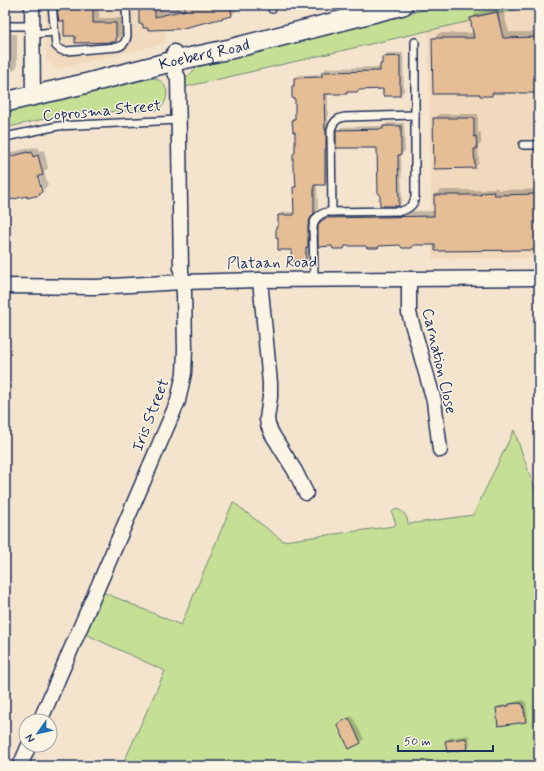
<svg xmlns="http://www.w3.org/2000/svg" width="544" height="771" font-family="Mynerve,sans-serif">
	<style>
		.built { fill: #f0d9bc }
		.green { fill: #c5df95; stroke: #70877a }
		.shadow { fill: #0003; fill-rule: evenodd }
		.building { fill: #e5be96; stroke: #1b2f5e }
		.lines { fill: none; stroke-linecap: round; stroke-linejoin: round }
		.service-casing { stroke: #1b2f5e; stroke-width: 10 }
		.minor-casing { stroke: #1b2f5e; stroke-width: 17 }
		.secondary-casing { stroke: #1b2f5e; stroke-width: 22 }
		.service { stroke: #fcf5e5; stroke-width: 7 }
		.minor { stroke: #fcf5e5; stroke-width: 14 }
		.secondary { stroke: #fcf5e5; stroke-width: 19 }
		.labels { text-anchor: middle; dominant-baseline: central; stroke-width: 3; stroke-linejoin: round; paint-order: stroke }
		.street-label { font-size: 16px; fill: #1b2f5e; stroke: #fcf5e5 }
	</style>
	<rect width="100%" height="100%" fill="#f5e4cd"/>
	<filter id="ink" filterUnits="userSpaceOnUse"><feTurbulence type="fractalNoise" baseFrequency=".025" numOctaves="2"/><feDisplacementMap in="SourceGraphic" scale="8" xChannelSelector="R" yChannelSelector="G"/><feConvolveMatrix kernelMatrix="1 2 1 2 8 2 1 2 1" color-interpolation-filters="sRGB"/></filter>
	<g filter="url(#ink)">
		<g class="built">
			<path d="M45 5H165L166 43 58 69 46 60Z"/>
			<path d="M531 6 539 13V125H538L539 135V258L432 259 428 31 470 21V18L497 12 498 14Z"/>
		</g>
		<g class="green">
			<path d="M445 5H539V13L531 6 497 14 496 12 470 18V21L185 87V77C190 76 193 70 198 67L368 23Z"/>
			<path d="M152 78C170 79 172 104 156 110L76 113 48 118 5 128V111L42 104Z"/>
			<path d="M514 430 539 501V766H122L165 671 85 634 103 592 181 625 233 502 283 541 394 526 396 524 393 516 392 512 396 509C403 510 408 517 408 524L473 515Z"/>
		</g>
		<g class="shadow">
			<path d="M59 5H99V18H121L122 35 116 41 76 35 65 20H60Z"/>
			<path d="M140 5H163V10L183 5H263L260 8 238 9 232 15 179 28 149 29Z"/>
			<path d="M502 7 509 32H539V92H494L491 95 433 39 439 33H474L471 19 476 13Z"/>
			<path d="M5 25 11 27V34H17V67L13 71 5 72Z"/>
			<path d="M387 53H403L404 91 400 95H384V88L360 89 358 91H348L347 93H328V127H329L328 180 325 184H317L318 209 313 215 311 222 312 242 309 245V256L306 260 292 249 279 225V215L282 212H295L294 187 296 185 294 154 296 152V131L293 120 296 117V98L293 86 295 84V78L299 75 323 74V72L326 68 381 67V64L383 62V57Z"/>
			<path d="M439 114H478V133L481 132V144L478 146 479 163 474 167 434 119Z"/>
			<path d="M387 123H404L405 151 401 154 402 201 398 205 378 147 337 131 341 127 384 126Z"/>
			<path d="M34 147V148L38 147 39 151 44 150 48 168 44 172 48 185 40 194H28L5 200V154ZM38 171 43 190H41L36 172Z"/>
			<path d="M487 188H498V190L539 189V249L436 244H414L412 247 401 244 366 245 322 221 327 216 333 212 435 211V196L440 190H485Z"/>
			<path d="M524 700V702H526L528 719 525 721 497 708 499 706 510 704 513 702Z"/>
			<path d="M352 716 364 739 361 742 350 748 338 724 341 722Z"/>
			<path d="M469 735 470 745 467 748 446 741 449 738Z"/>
		</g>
		<g class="building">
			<path d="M70 5H93V23H116V42L75 43V36H64V21H59L57 9H70Z"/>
			<path d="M139 5H155V17L185 10 184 5H230L232 16 179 29 148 30V28H143V24H139Z"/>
			<path d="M497 12 503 38 538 37 539 93H492V96H480V94H433L432 38H474L470 18Z"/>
			<path d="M400 56V96H383V89L358 90V92H347V94H324L325 130H326V149H325V185H314V213L310 219 308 226V247H306V261H292L291 250H278V238H276V227L278 226V215H294L293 187H296L295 172 293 169V154L295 153V132H293L292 119H295V99L292 98V86H294V78L322 77V72L380 71V64H382V57Z"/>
			<path d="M433 118H474V137L476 136 477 149H474L475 168 434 169Z"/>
			<path d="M383 126H401V155H398L399 206H380V194H378L377 148H336V130L383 129Z"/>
			<path d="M28 152V153L32 152 33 157 38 155 43 175 38 176 42 192 40 193V195L27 198V196L5 201V158Z"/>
			<path d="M494 192V195L539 194V250L435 251V245H413L412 248H402L400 245 379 246 378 248H367L366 246H345L344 249H333L332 246 318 247V225L321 221 326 218 434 216V195H481V193Z"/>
			<path d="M521 703V704H523L526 722 498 726 496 708 509 706V704Z"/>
			<path d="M349 718 361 743 349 749 337 724Z"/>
			<path d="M466 738 468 749 447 752 445 741Z"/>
		</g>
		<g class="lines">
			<defs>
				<g id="service">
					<path d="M52 5 56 46C59 49 61 51 66 51L117 47C123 46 126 42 127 36L126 5"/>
					<path d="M272 5V9"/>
					<path d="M5 26H32"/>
					<path d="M32 34 54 32"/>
					<path d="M5 137 58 126 178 120"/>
					<path d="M523 145H539"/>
					<path d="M332 212 331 130C333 122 337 118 345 117L415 115"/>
					<path d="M314 280 313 227C314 219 319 214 327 212L401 211C409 209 414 205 415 197V42"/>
				</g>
				<g id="minor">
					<path d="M32 5 33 96"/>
					<path d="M409 279V313L434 401 440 450"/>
					<path d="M260 280 270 383V397L267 419 268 425 272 434 295 471 306 493"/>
					<path d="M5 286 95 287 182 282 260 280 539 278"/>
					<path d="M40 721 178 401 184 373 185 350 184 292 181 271 178 77 175 73 174 52"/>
					<path d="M20 766 29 745"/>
				</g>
				<g id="secondary">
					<path id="s1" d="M5 102 88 83 174 61 230 49 403 5"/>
				</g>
			</defs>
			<use href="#service" class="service-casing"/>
			<use href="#minor" class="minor-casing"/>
			<use href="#secondary" class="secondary-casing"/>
			<use href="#service" class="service"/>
			<use href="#minor" class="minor"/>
			<use href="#secondary" class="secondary"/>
		</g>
	</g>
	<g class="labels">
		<g class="street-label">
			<text stroke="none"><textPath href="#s1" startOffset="205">Koeberg Road</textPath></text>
			<text transform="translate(102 111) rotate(-5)">Coprosma Street</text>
			<text transform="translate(272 263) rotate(-1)">Plataan Road</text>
			<text transform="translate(439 361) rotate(77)">Carnation Close</text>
			<text transform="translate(151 415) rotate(-69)">Iris Street</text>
		</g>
	</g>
	<rect width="544" height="771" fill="none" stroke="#fcf5e5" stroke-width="20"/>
	<rect x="10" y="10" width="524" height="751" fill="none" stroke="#1b2f5e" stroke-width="1.5" filter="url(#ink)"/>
	<g transform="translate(38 733) rotate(236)"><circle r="19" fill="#fcf5e5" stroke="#a2a6af"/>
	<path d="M0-3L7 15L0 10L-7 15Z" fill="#1f6fb2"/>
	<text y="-6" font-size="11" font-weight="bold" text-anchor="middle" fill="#1b2f5e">N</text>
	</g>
	<path d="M398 745v6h95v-6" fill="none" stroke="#1b2f5e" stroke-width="2"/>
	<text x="404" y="745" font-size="12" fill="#1b2f5e" stroke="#fcf5e5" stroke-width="3" paint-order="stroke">50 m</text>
</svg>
